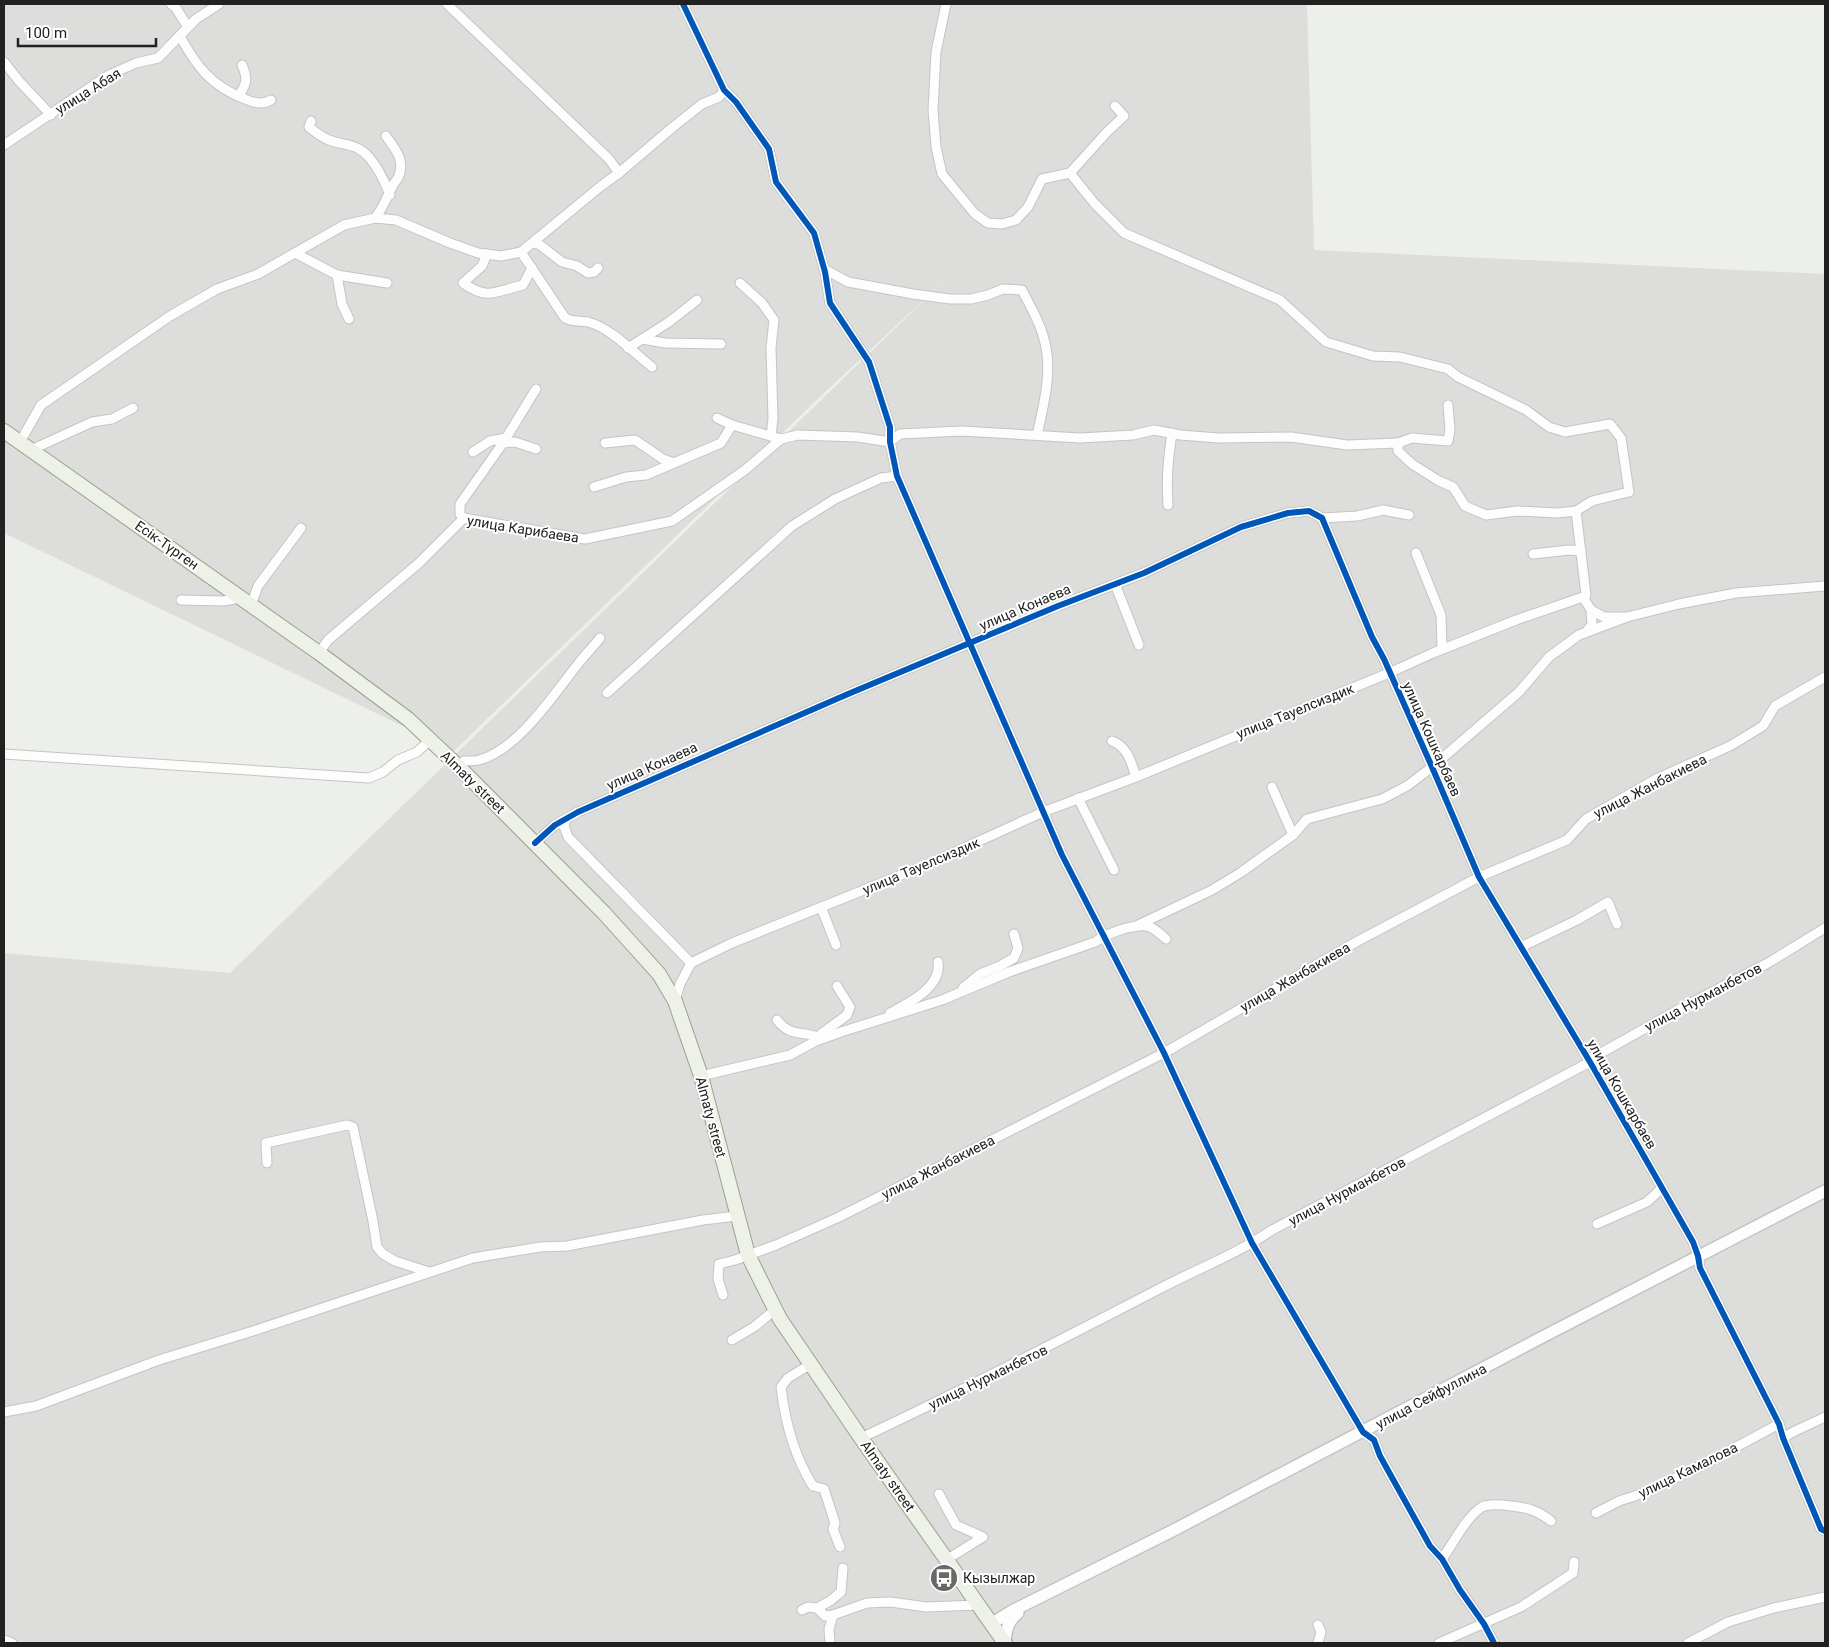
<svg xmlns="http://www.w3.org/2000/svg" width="1829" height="1647" font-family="Roboto,sans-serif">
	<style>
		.residential { fill: #dddedb }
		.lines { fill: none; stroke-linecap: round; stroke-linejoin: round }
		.minor-casing { stroke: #c4c5c2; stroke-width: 11 }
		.tertiary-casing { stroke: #c4c5c2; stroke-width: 14 }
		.primary-casing { stroke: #98a389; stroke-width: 16 }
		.minor { stroke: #fcfdfc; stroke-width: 9 }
		.tertiary { stroke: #fcfdfc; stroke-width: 11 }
		.primary { stroke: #edf1e7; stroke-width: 14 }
		.cycleway-casing { stroke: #fff; stroke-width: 9 }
		.cycleway { stroke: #0057b8; stroke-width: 6 }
		.labels { text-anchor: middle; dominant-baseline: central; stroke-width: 4; stroke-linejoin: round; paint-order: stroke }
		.street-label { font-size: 14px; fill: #212121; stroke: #fff }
		.poi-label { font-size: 14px; fill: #212121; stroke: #fff; text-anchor: start }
	</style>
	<rect width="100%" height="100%" fill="#edefea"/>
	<path class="residential" d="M4 4H1307L1314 250 1825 274V1643H4V953L230 973 949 276 821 396 454 751 4 533Z"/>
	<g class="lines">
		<defs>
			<g id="minor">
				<path d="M171 4 176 8 186 24H191"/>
				<path d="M447 4 609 159 619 173"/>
				<path d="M683 4 724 90 736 102 769 149 776 182 814 233 825 272 830 303 869 362 890 427V442L897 476 1062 855 1164 1053 1252 1243 1363 1432 1374 1440 1380 1456 1430 1546 1442 1559 1460 1590 1484 1624 1494 1643"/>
				<path d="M946 4 936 52 933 110 936 147 942 174 975 214 988 223 1002 224 1016 220 1028 207 1042 179 1070 173 1095 204 1124 233 1280 300 1326 342 1373 356 1400 357 1448 369 1458 377 1526 410 1549 427 1565 432 1610 424 1621 438 1629 492 1592 501 1576 511"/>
				<path d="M180 36C196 66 211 86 245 99 254 103 262 105 271 100"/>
				<path d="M4 62 19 81 51 115"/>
				<path d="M238 96C247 85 248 78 242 65"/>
				<path d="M311 121 309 127C315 132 322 137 329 140 339 144 350 144 359 149 374 157 384 180 390 195"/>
				<path d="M4 145 109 75 136 63 158 58 196 19 219 4"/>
				<path d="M1070 173 1107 132 1124 116 1115 106"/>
				<path d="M375 218C383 208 386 199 392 187 393 184 396 181 398 178 406 160 395 149 386 136"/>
				<path d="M533 243 540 245 562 262 577 266 588 273 594 272 598 268"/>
				<path d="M521 252 565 318C576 323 579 320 588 322 611 328 634 353 652 367"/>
				<path d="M295 253 337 275 342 304 349 319"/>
				<path d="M487 254 482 266 463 283C488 301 496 291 523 285L532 268"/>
				<path d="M824 269 848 282 913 294 950 299H971L988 295 1003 289 1022 290C1030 306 1040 322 1044 339 1053 370 1044 404 1037 435"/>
				<path d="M337 275 387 283"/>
				<path d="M740 283 762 303 774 320 771 348 773 419 771 436"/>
				<path d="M642 339 665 343 721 344"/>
				<path d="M628 348 669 322 697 300"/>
				<path d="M717 418 732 425 781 439 798 435 858 437 890 442"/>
				<path d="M20 442 41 405 170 316 217 289 258 274 344 225 375 218 396 220 450 243 478 253 501 256 521 252 601 186 619 173 673 127 702 104 719 97 724 90"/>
				<path d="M890 442 900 434 961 431 1080 438 1133 435 1154 430 1180 435 1219 438 1291 437 1347 445 1398 443"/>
				<path d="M503 443 536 389"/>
				<path d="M605 443 635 440 663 459 674 463"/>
				<path d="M31 450 92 422 112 419 133 408"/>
				<path d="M473 452 490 441 506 438"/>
				<path d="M594 487 626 477 646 475 721 443 732 425"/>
				<path d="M1168 505C1166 480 1168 457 1172 433"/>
				<path d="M464 518 460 514V504L503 443 515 442 536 449"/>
				<path d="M1322 518 1357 516 1383 510 1409 515"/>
				<path d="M1416 553 1441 615 1442 649"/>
				<path d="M1533 554 1569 550 1581 551"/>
				<path d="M1115 584 1139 645"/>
				<path d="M1583 597 1591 610 1604 617H1627L1679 604 1736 593 1825 586"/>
				<path d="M181 600 223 601 241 598"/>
				<path d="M251 605 258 586 301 528"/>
				<path d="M1585 633 1592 625 1591 610"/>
				<path d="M319 653 328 640 419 563 464 518 585 539 672 521 745 470 781 439"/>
				<path d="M607 693 792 526 835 499 881 478 897 476"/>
				<path d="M1112 741C1128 747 1131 762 1136 777"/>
				<path d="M4 754 369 778 383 772 398 760 417 752 430 740"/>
				<path d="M458 766 464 761C469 761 475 761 479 760 518 750 554 694 578 664 585 655 593 647 600 638"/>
				<path d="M1272 787 1293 835"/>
				<path d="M1078 798 1114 870"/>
				<path d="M566 819 564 826 568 837 691 963"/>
				<path d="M535 843 555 825 578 812 848 694 1058 606 1144 573 1241 527 1288 513 1309 511 1322 518 1372 637 1384 659 1432 767 1479 877 1590 1062 1693 1242 1698 1256 1700 1268 1779 1424 1783 1438 1821 1529 1825 1531"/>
				<path d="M821 907 836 945"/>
				<path d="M1134 927 1212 890 1240 873 1293 835 1307 819 1382 799 1407 786 1432 767 1519 692 1549 657 1579 635 1627 617"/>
				<path d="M1521 947 1577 920 1608 902 1617 924"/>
				<path d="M963 988 980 974 1000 966 1014 958 1018 948 1014 934"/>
				<path d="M675 1001 680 984 691 963 732 943 931 863 1043 812 1136 777 1389 673 1433 653 1516 620 1583 597 1586 595 1576 511 1557 513 1517 511 1486 515 1465 506 1453 487 1439 481 1412 464 1398 451V443L1412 438 1448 441 1450 430 1448 405"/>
				<path d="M890 1013C909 1003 942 987 938 962"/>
				<path d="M777 1020C792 1039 804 1029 821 1039V1034L847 1015 850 1007 837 986"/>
				<path d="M701 1076 790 1055 816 1041 841 1032 942 1000 1009 972 1095 942C1106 934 1136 922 1150 927 1156 929 1162 936 1166 939"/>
				<path d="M267 1163 266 1143 347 1125 353 1127 373 1221 377 1247 383 1254 395 1261 429 1272"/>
				<path d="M1597 1224 1647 1202 1662 1188"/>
				<path d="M723 1295 718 1279 719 1264 735 1260 776 1245 837 1218 1164 1053 1356 942 1479 877 1567 840 1586 819 1658 778 1730 746 1763 726 1775 706 1825 677"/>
				<path d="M732 1340 754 1327 776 1309"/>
				<path d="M811 1364 788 1378 781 1387C785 1422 794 1456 813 1486L824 1489 835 1523 833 1529 840 1547"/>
				<path d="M4 1412 36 1406 159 1360 253 1331 473 1258 540 1247 567 1246 703 1220 737 1216"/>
				<path d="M861 1438C961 1391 1059 1341 1157 1290 1195 1270 1237 1254 1272 1230L1590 1062 1601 1053 1685 1006 1768 963 1825 928"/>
				<path d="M1783 1438 1793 1432 1825 1417"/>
				<path d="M939 1494 956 1525 983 1537 946 1560"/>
				<path d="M1596 1513 1619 1501 1647 1492 1712 1460 1779 1424"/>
				<path d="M1442 1559C1453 1544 1466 1517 1482 1507 1489 1503 1504 1505 1512 1506 1529 1508 1538 1511 1551 1521"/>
				<path d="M802 1610 808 1607 817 1608"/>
				<path d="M833 1615 825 1616 817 1608 830 1601 841 1592 843 1568"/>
				<path d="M4 1640 12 1643"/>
				<path d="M830 1643 829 1629 833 1615 867 1603 891 1602 926 1607 977 1605"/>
				<path d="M1318 1643 1321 1632 1318 1625"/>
				<path d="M1439 1643 1521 1607 1573 1573 1574 1562"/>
				<path d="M1688 1643 1728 1622 1774 1608 1825 1597"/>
			</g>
			<g id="tertiary">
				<path d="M991 1624 1012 1611 1172 1531 1552 1332 1825 1191"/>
				<path d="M1005 1642C1006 1629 1008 1621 1018 1613"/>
			</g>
			<path id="primary" d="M4 431 319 653 408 719 458 766 604 913 659 974 675 1001 701 1076 748 1255 780 1319 861 1438 1005 1643"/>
		</defs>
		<use href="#minor" class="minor-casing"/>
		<use href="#tertiary" class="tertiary-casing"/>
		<use href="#primary" class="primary-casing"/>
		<use href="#minor" class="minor"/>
		<use href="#tertiary" class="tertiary"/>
		<use href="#primary" class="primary"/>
		<defs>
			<g id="cycleway">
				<path d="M683 4 724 90 736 102 769 149 776 182 814 233 825 272 830 303 869 362 890 427V442L897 476 1062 855 1164 1053 1252 1243 1363 1432 1374 1440 1380 1456 1430 1546 1442 1559 1460 1590 1484 1624 1494 1643"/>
				<path d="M535 843 555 825 578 812 848 694 1058 606 1144 573 1241 527 1288 513 1309 511 1322 518 1372 637 1384 659 1432 767 1479 877 1590 1062 1693 1242 1698 1256 1700 1268 1779 1424 1783 1438 1821 1529 1825 1531"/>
			</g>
		</defs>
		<use href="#cycleway" class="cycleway-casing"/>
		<use href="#cycleway" class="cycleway"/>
	</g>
	<defs>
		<symbol id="bus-disc" viewBox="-11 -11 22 22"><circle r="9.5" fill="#686967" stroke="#fff"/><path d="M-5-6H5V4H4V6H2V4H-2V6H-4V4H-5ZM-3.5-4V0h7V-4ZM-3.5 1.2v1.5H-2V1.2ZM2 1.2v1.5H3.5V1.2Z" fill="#fff"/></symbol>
	</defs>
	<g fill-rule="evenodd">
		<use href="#bus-disc" x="928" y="1562" width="32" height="32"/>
	</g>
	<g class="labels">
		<g class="street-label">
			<text transform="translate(88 91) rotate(-32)">улица Абая</text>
			<text transform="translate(523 529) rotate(9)">улица Карибаева</text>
			<text transform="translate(167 545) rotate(35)">Есік-Түрген</text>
			<text transform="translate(1025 607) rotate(-23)">улица Конаева</text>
			<text transform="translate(1295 711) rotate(-22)">улица Тауелсиздик</text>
			<text transform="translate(1432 739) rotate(66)">улица Кошкарбаев</text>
			<text transform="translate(652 766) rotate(-24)">улица Конаева</text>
			<text transform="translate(473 782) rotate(44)">Almaty street</text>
			<text transform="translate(1650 786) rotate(-27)">улица Жанбакиева</text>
			<text transform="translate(921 866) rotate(-23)">улица Тауелсиздик</text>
			<text transform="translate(1295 977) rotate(-30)">улица Жанбакиева</text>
			<text transform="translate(1703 997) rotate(-28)">улица Нурманбетов</text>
			<text transform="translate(1622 1094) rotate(60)">улица Кошкарбаев</text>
			<text transform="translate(711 1117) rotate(75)">Almaty street</text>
			<text transform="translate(938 1167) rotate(-27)">улица Жанбакиева</text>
			<text transform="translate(1347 1191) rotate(-28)">улица Нурманбетов</text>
			<text transform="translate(988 1377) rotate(-26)">улица Нурманбетов</text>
			<text transform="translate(1431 1396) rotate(-28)">улица Сейфуллина</text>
			<text transform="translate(1688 1470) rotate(-26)">улица Камалова</text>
			<text transform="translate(888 1476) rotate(55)">Almaty street</text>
		</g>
		<g class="poi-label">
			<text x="963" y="1578">Кызылжар</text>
		</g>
	</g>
	<rect width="1829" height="1647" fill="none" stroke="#212121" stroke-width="10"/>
	<path d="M18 38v8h138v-8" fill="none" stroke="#212121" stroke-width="2.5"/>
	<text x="25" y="38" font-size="15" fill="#212121" stroke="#ffffff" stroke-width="4" paint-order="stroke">100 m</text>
</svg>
